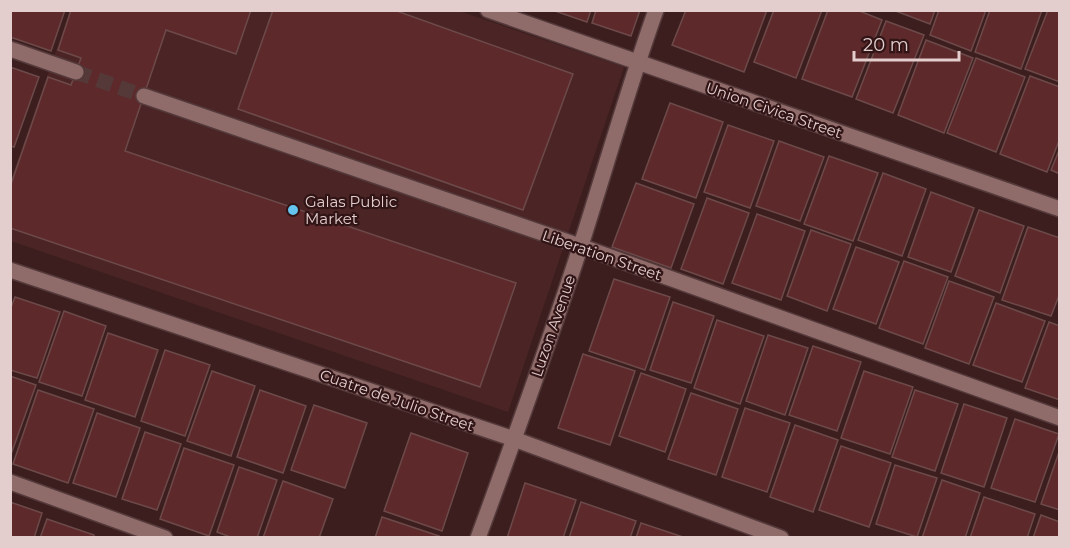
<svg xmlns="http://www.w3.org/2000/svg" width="1070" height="548" font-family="Montserrat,sans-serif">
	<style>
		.built { fill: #4b2526 }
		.building { fill: #5e292b; stroke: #6d4a4a; stroke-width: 1.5 }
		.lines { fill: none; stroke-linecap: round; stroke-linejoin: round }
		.street-tunnel { stroke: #553838; stroke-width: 15; stroke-dasharray: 15 8; stroke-linecap: butt }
		.street-casing { stroke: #543a3b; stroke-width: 18 }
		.street { stroke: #8f6b6a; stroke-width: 15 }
		.poi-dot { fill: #65c5ee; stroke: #311415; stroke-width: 2 }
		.labels { text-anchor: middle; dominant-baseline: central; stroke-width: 4.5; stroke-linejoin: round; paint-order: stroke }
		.street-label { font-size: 15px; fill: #e3cecd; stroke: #311415 }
		.poi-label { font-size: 15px; fill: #e3cecd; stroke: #311415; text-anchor: start }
	</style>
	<rect width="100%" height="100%" fill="#3c1e1e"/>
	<path class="built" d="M70 11H459L624 67 508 412 11 241V179Z"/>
	<g class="building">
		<path d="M10 10H65L51 51 10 37Z"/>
		<path d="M71 10H251L236 54 166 30 125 151 516 283 480 387 10 228V187L48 77 71 85 81 58 58 50Z"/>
		<path d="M273 10H394L573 74 523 210 238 109Z"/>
		<path d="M552 10H591L587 22Z"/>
		<path d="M596 10H640L631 36 592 23Z"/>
		<path d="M686 10H767L744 72 672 45Z"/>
		<path d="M774 10H822L796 78 754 62Z"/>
		<path d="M828 10H857L882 20 852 97 802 79Z"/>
		<path d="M893 10H935L930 24Z"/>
		<path d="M939 10H986L971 51 930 35Z"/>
		<path d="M990 10H1042L1021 69 975 52Z"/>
		<path d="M1048 10H1060V82L1025 69Z"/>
		<path d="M886 21 924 35 893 113 856 99Z"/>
		<path d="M926 40 973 58 944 133 898 115Z"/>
		<path d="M976 58 1025 77 996 152 947 133Z"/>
		<path d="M10 67 39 77 14 147 10 146Z"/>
		<path d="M1030 76 1060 87V138L1047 172 1000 154Z"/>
		<path d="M670 103 723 122 696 198 642 179Z"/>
		<path d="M728 125 774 141 750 208 704 192Z"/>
		<path d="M779 141 824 157 800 221 756 206Z"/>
		<path d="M1060 148V174L1051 170Z"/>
		<path d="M829 156 878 173 853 241 804 224Z"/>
		<path d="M883 173 926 189 902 256 858 240Z"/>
		<path d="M636 183 694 204 671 268 612 247Z"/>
		<path d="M931 192 974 208 951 272 908 257Z"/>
		<path d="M707 198 749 213 723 284 681 269Z"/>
		<path d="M979 210 1024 226 1000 293 955 276Z"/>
		<path d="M757 214 805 231 781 300 732 283Z"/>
		<path d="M1028 227 1060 238V293L1051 316 1002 300Z"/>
		<path d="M811 230 851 244 827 311 787 296Z"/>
		<path d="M856 247 899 262 876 324 833 309Z"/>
		<path d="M904 261 948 277 923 344 879 328Z"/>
		<path d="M614 279 670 297 645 370 589 351Z"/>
		<path d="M949 281 994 297 969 364 925 348Z"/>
		<path d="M15 297 60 312 37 378 10 370V310Z"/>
		<path d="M673 302 714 316 691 383 650 370Z"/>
		<path d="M996 303 1045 321 1022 382 973 365Z"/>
		<path d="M64 311 106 326 82 396 39 382Z"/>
		<path d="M717 320 764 336 740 404 694 388Z"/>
		<path d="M1049 322 1060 326V400L1025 388Z"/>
		<path d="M108 333 158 350 135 417 85 400Z"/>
		<path d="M768 335 808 348 785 415 746 401Z"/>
		<path d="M813 346 861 362 837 431 789 415Z"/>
		<path d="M165 350 210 365 185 436 141 421Z"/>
		<path d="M583 354 635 371 610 445 558 428Z"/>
		<path d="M212 371 255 386 231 456 187 441Z"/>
		<path d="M864 371 913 387 890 454 841 438Z"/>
		<path d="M641 373 686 389 665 452 619 436Z"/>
		<path d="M10 376 36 385 10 457Z"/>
		<path d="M38 390 94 409 68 483 13 464Z"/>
		<path d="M260 390 306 406 283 473 237 457Z"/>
		<path d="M915 390 958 404 935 471 892 457Z"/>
		<path d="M691 393 738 409 716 475 668 459Z"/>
		<path d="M964 404 1007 418 984 487 941 473Z"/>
		<path d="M314 405 367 423 345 488 291 470Z"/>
		<path d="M745 408 790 423 767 492 722 477Z"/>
		<path d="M97 413 140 428 116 497 73 483Z"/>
		<path d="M1015 419 1059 434 1035 502 991 488Z"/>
		<path d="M795 425 838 440 813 512 770 497Z"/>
		<path d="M145 432 181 444 157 510 122 499Z"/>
		<path d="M411 433 468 453 442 531 384 511Z"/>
		<path d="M841 446 891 463 869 527 819 510Z"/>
		<path d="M184 448 234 465 209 536 160 519Z"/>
		<path d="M1060 449V510L1041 504Z"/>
		<path d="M895 465 937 478 917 537 876 524Z"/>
		<path d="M239 467 277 480 257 538H233L217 532Z"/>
		<path d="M942 480 980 493 965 538H922Z"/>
		<path d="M283 481 333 499 319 538H263Z"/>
		<path d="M525 483 576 500 563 538H507Z"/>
		<path d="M984 497 1035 514 1027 538H970Z"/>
		<path d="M10 502 42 513 34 538H10Z"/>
		<path d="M581 502 636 521 630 538H569Z"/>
		<path d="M1041 515 1060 522V538H1033Z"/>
		<path d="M382 517 439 536 438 538H375Z"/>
		<path d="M47 519 94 535 93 538H40Z"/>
		<path d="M641 523 686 538H636Z"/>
	</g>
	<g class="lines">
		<path class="street-tunnel" d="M76 72 144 96"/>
		<defs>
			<g id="street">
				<path d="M488 10 1060 209"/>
				<path d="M10 49 76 72"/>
				<path d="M144 96 580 246 1060 418"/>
				<path d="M10 270 514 439 781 538"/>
				<path d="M10 482 165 538"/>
				<path d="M478 538C514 440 549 343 581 245 606 167 628 88 656 10"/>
			</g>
		</defs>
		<use href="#street" class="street-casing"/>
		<use href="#street" class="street"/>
	</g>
	<circle class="poi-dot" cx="293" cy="210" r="6"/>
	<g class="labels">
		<g class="street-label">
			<text transform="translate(774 110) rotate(19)">Union Civica Street</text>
			<text transform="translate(602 255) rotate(19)">Liberation Street</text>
			<text transform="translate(553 326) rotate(-71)">Luzon Avenue</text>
			<text transform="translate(397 400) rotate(19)">Cuatre de Julio Street</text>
		</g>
		<g class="poi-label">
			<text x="305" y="201">Galas Public<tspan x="305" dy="17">Market</tspan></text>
		</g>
	</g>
	<rect width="1070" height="548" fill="none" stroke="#e3cecd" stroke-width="24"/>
	<path d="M854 51v9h105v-9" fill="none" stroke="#e3cecd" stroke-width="3"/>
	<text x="863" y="51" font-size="18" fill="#e3cecd" stroke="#311415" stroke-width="4.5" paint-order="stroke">20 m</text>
</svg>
